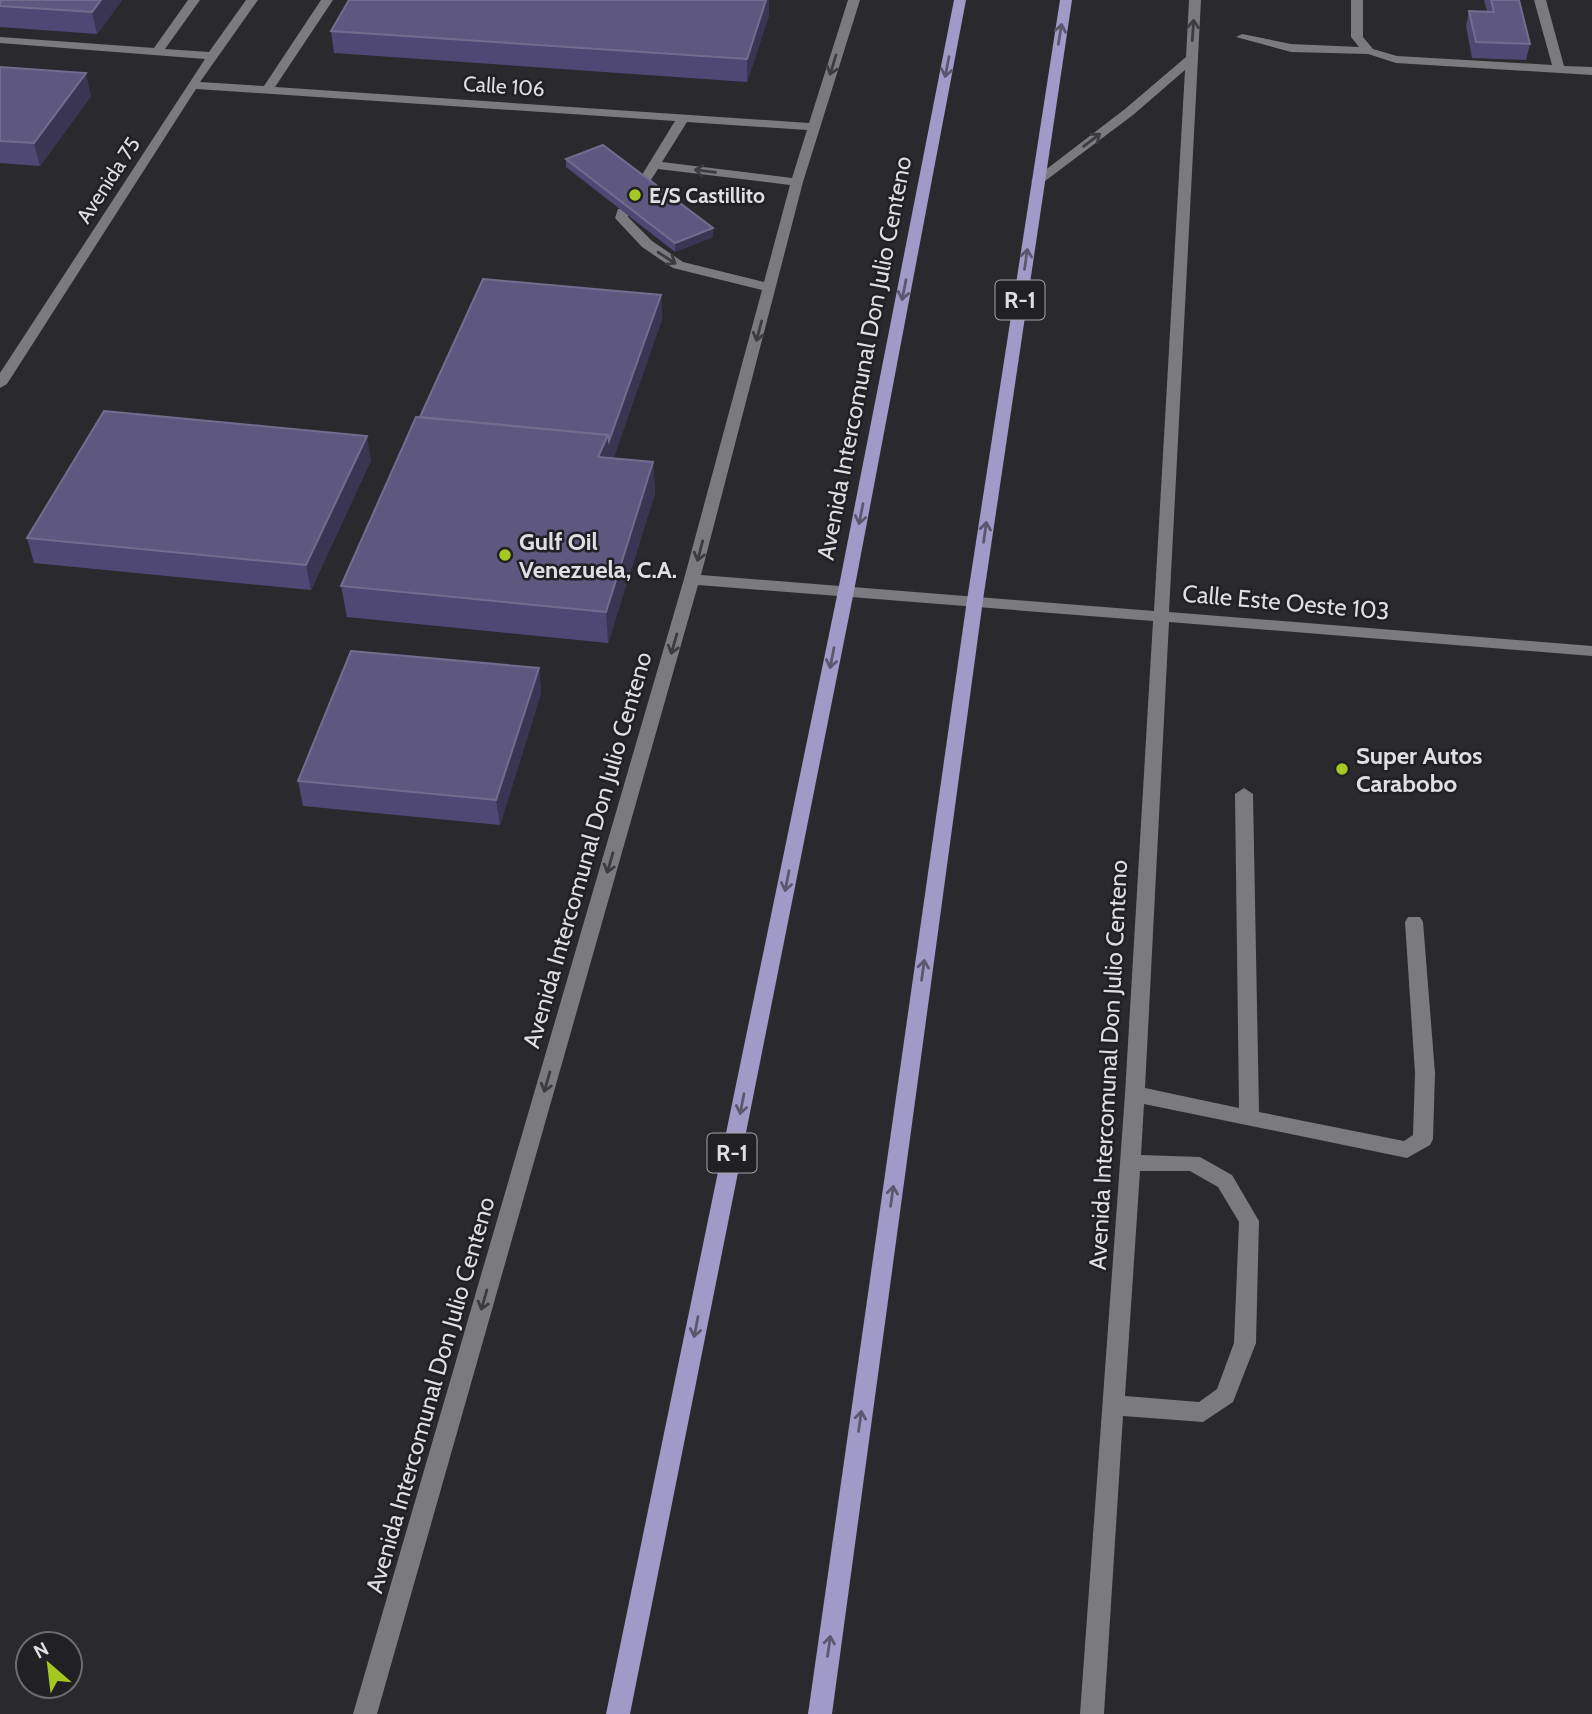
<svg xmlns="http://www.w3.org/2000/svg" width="1592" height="1714" font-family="Cabin,sans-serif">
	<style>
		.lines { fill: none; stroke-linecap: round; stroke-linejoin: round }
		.minor { fill: #7a7a7f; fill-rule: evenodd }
		.major { fill: #a09ac8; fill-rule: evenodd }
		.wall { fill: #4f4774 }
		.shaded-wall { fill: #3a3553 }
		.building { fill: #5e5880; stroke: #726d8f; stroke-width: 2 }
		.oneway { stroke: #3b3b40 }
		.oneway2 { stroke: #5a576e }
		.poi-dot { fill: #a6c822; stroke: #202025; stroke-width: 2.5 }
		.labels { text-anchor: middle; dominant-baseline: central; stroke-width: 5; stroke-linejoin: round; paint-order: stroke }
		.far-street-label { font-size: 21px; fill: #dfdee2; stroke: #202025 }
		.far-poi-label { font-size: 21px; font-weight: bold; fill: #dfdee2; stroke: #202025; text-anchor: start }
		.shield { fill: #202025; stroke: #a6a5a9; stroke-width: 2 }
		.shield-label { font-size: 23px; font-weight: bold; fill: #dfdee2 }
		.street-label { font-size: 24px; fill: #dfdee2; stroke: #202025 }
		.poi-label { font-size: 24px; font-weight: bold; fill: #dfdee2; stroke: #202025; text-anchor: start }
	</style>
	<rect width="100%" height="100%" fill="#2a2a2e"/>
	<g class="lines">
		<g class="minor">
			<path d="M188 0H200L165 49 209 52 246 0H258L200 82 264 86 321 0H333L275 87 809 123 848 0H860L803 182 701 575 1154 611 1185 70 1133 115 1041 184 1037 185 1031 181 1125 109 1186 57 1189 0H1201L1169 612 1592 646V656L1169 622 1145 1088 1239 1108 1235 794 1244 788 1253 794 1259 1112 1404 1141 1413 1135 1415 1073 1405 922 1408 917H1420L1423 922 1435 1073 1433 1139 1430 1145 1407 1158 1144 1104 1141 1155 1200 1157 1232 1175 1259 1221 1256 1343 1233 1402 1203 1422 1123 1416 1104 1714H1080L1125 1094 1153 621 698 585 377 1714H353L684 579 762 290 673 268 642 247 615 218 618 209H628V217L652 241 683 262 764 282 790 185 658 169 647 186H639L637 183 675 121 196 89 7 384 0 388V373L205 59 0 43V37L154 48ZM687 122 807 130 792 178 662 162ZM1140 1171H1190L1218 1187 1239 1222 1234 1343 1217 1389 1199 1402 1125 1396Z"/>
			<path d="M1351 0H1363V37L1373 49 1397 56 1552 65 1534 0H1546L1564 66 1592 67V75L1396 63 1368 54 1291 52 1236 37 1242 34 1291 44 1359 47 1351 37Z"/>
		</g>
		<g class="major">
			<path d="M954 0H966L854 591 630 1714H606L838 591Z"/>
			<path d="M1060 0H1072L983 600 832 1714H808L967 600Z"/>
		</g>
	</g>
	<g class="wall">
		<path d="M0 0H122L97 34 0 27Z"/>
		<path d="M1484 0H1519L1530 44 1526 60 1472 58 1466 26 1469 11H1487Z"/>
		<path d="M769 15 747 82 334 53 331 31Z"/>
		<path d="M0 67 91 96 40 166 0 163Z"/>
		<path d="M566 159 713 228V237L675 252 566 167Z"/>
		<path d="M661 295 662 319 613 459 653 462 655 493 608 643 347 617 341 586 420 417Z"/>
		<path d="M371 460 311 590 34 563 27 538Z"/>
		<path d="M539 668 541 693 500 825 303 806 298 781Z"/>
	</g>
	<g class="shaded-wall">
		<path d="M101 0H122L97 34 92 12Z"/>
		<path d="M766 0H769V15L747 82V59Z"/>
		<path d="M86 73 91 96 40 166 34 143Z"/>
		<path d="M713 228V237L675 252V243Z"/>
		<path d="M661 295 662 319 611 466 598 457Z"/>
		<path d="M367 436 371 460 311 590 306 565Z"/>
		<path d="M653 462 655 493 608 643 606 612Z"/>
		<path d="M539 668 541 693 500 825 496 800Z"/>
	</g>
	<g class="building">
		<path d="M0 0H101L92 12 0 6Z"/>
		<path d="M349 0H766L747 59 331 31Z"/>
		<path d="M1491 0H1519L1530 44 1476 42 1469 11 1494 12Z"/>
		<path d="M0 67 86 73 34 143 0 141Z"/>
		<path d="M603 145 713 228 675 243 566 159Z"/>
		<path d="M483 279 661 295 609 441 608 435 420 417Z"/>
		<path d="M104 411 367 436 306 565 27 538Z"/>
		<path d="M416 417 608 435 598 457 653 462 606 612 341 586Z"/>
		<path d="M351 651 539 668 496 800 298 781Z"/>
	</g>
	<defs><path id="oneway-shaft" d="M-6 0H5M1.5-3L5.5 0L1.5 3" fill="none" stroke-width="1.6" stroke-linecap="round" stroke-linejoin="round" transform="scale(1.75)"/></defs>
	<g class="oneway">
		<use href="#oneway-shaft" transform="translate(1193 30) rotate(-86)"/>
		<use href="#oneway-shaft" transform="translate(833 65) rotate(107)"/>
		<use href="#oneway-shaft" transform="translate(1092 140) rotate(-37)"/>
		<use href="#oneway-shaft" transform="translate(705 171) rotate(-173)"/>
		<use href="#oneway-shaft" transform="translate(667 258) rotate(33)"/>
		<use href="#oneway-shaft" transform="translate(759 331) rotate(105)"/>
		<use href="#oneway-shaft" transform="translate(700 551) rotate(105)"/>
		<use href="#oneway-shaft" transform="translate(674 644) rotate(106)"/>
		<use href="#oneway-shaft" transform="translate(610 863) rotate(106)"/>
		<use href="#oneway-shaft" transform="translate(547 1082) rotate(106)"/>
		<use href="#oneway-shaft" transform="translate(484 1300) rotate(106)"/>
	</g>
	<g class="oneway2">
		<use href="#oneway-shaft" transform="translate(1060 34) rotate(-81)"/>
		<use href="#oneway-shaft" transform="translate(947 67) rotate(101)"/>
		<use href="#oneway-shaft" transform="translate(1026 259) rotate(-82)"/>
		<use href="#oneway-shaft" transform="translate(904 290) rotate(101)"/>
		<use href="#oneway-shaft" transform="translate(861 514) rotate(101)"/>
		<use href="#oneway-shaft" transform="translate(985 532) rotate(-82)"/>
		<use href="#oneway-shaft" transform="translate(832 658) rotate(101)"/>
		<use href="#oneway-shaft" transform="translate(787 881) rotate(101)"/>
		<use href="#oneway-shaft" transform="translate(923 970) rotate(-82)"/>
		<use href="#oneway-shaft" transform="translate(742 1104) rotate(101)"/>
		<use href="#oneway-shaft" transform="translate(892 1196) rotate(-82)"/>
		<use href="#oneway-shaft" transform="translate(696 1327) rotate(101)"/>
		<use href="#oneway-shaft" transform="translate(860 1421) rotate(-82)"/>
		<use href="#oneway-shaft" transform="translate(829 1646) rotate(-82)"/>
	</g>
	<g class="poi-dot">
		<circle cx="635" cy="195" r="7"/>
		<circle cx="505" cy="555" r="7"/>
		<circle cx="1342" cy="769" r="7"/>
	</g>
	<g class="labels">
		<g class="far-street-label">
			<text transform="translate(504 86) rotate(4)">Calle 106</text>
			<text transform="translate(108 180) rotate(-57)">Avenida 75</text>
		</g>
		<g class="far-poi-label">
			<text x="649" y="195">E/S Castillito</text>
		</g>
		<g class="shield">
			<rect x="995.5" y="280.5" width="49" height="39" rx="5"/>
			<rect x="707.5" y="1133.5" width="49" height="39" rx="5"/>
		</g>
		<g class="shield-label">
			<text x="1020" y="300">R-1</text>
			<text x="732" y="1153">R-1</text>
		</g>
		<g class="street-label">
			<text transform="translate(864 358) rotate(-79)">Avenida Intercomunal Don Julio Centeno</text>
			<text transform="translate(1286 602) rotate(5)">Calle Este Oeste 103</text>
			<text transform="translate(587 850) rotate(-74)">Avenida Intercomunal Don Julio Centeno</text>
			<text transform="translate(1108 1065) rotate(-87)">Avenida Intercomunal Don Julio Centeno</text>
			<text transform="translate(430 1395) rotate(-74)">Avenida Intercomunal Don Julio Centeno</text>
		</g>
		<g class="poi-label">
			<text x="519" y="541">Gulf Oil<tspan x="519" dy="28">Venezuela, C.A.</tspan></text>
			<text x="1356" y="755">Super Autos<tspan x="1356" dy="28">Carabobo</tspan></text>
		</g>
	</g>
	<g transform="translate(49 1665) rotate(332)"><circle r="33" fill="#202025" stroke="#6c6c71" stroke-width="2"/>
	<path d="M0-5L12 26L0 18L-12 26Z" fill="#a6c822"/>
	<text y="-10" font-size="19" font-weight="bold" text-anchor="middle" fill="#dfdee2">N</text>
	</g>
</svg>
